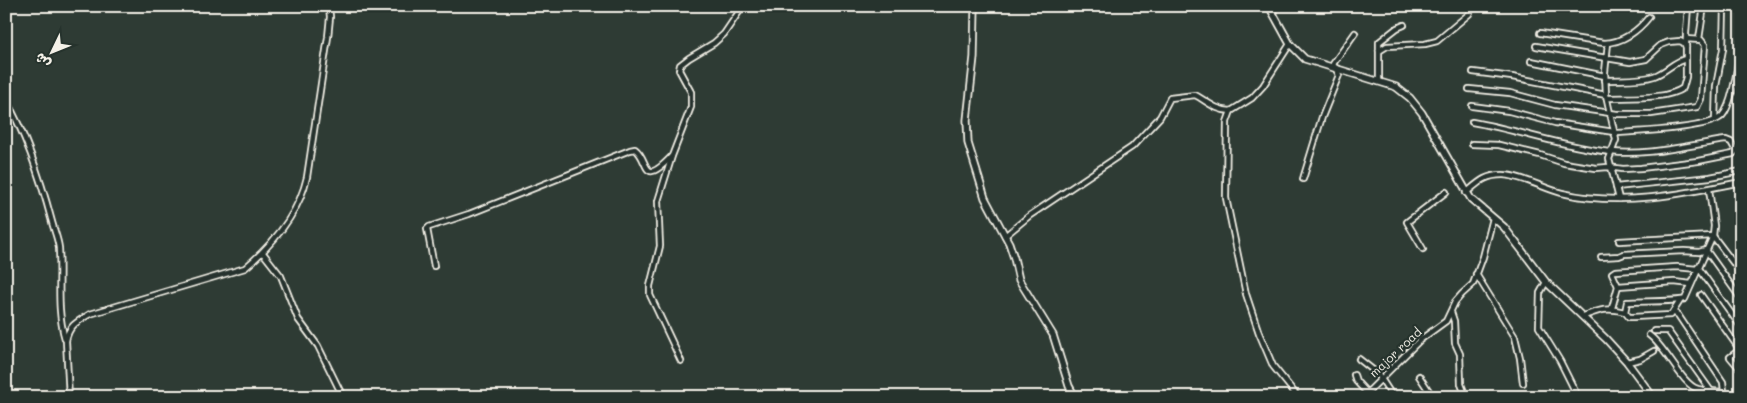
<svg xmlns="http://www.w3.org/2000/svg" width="1747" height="403" font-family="Mali,'Playpen Sans Arabic',sans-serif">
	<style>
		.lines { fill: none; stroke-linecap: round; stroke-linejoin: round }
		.minor-casing { stroke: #f4f1e8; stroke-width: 8 }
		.tertiary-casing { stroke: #f4f1e8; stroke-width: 9 }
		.minor { stroke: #26332d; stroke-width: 4.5 }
		.tertiary { stroke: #26332d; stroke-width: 5.5 }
		.labels { text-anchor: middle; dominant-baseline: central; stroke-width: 4.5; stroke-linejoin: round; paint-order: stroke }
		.street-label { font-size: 12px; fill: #f4f1e8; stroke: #26332d }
	</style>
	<rect width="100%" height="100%" fill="#2e3b34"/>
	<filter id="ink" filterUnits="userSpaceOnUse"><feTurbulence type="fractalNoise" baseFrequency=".02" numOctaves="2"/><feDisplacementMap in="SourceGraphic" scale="10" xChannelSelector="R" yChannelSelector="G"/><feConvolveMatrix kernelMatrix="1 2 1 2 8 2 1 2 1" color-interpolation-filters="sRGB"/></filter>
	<g filter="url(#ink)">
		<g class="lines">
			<defs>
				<g id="minor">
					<path d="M1540 33 1604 43C1622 43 1638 31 1649 17"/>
					<path d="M1699 39 1704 6"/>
					<path d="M1608 43 1605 72 1606 95 1616 140 1609 159 1619 199"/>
					<path d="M1290 44 1263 86 1252 98 1231 111 1227 122 1226 198 1246 294 1259 333 1273 366 1298 397"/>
					<path d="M1536 46 1630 62 1646 59 1661 45 1669 42 1680 41 1684 43 1686 47"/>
					<path d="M1379 51 1387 46 1425 44 1437 41 1469 14 1473 6"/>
					<path d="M1531 61 1605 76"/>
					<path d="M1473 72 1512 77 1606 95"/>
					<path d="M1605 80C1621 79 1639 81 1654 76 1666 72 1674 61 1686 59"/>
					<path d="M1379 82V42L1397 28 1404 25"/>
					<path d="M1469 89 1510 93 1555 105 1617 114H1651L1697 107 1701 99 1705 45 1701 40 1686 39"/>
					<path d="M1607 98C1628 97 1666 100 1683 88L1686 77V33L1688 6"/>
					<path d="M6 100C26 135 42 184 52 222 54 230 58 239 59 248 61 280 56 308 65 339"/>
					<path d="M1472 106 1509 111 1555 123 1614 132"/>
					<path d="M1715 120 1716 86 1723 49 1724 6"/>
					<path d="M1472 122C1519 130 1563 147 1611 152 1649 156 1688 145 1726 140L1731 142 1736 151 1733 154 1698 161 1641 168 1623 169 1608 167 1596 168 1564 163 1540 155 1499 145 1472 144"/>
					<path d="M1615 133C1636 132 1709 129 1722 116 1733 104 1739 58 1741 41"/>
					<path d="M1303 179 1322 117 1339 75 1333 64 1355 33"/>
					<path d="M1616 187 1710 177 1741 171"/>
					<path d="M1466 193C1479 182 1485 175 1503 175 1520 175 1545 189 1562 193 1620 207 1683 194 1741 182"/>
					<path d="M1005 236 1029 216 1132 147 1160 117 1170 98 1195 95C1207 101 1216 111 1231 111"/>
					<path d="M1619 241 1713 236 1741 273"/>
					<path d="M1423 249 1407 222 1446 192"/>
					<path d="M263 253 281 276 298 319 318 346 343 397"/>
					<path d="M1601 257 1619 256 1624 254 1684 251 1699 252 1706 250 1741 299"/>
					<path d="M434 266 427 229 429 227 469 214 630 150 635 149C650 160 641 188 671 157"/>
					<path d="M1698 267 1741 327"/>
					<path d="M1476 274 1515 337 1520 358 1523 383"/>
					<path d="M1546 282 1540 293 1539 327 1560 361 1578 397"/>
					<path d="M1618 286 1674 282 1691 284"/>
					<path d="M1701 295 1740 350"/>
					<path d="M1680 301 1671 315 1633 317H1629L1625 312 1627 302C1638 301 1678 302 1685 299L1713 236 1714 226 1709 189"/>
					<path d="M1612 308 1618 286 1612 273 1615 271 1677 267 1697 269"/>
					<path d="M1451 312 1454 321 1455 343 1460 354 1461 384 1466 397"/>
					<path d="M1673 312 1678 315 1723 382 1724 391 1722 392"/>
					<path d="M1584 316C1600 310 1607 307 1625 312"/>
					<path d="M1654 331H1668L1711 391"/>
					<path d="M1649 335C1666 347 1682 385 1698 389 1705 391 1714 391 1722 392L1726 397"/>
					<path d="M1741 349 1730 357 1741 370"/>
					<path d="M1359 359 1378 374 1393 397"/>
					<path d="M681 361 650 295V286L660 246 658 201 672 156 691 107V92L679 70 680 65 689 58 714 43 724 34 743 6"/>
					<path d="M1627 362 1640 359 1654 351"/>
					<path d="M1354 375 1356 381 1367 393"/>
					<path d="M1419 376 1433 397"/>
					<path d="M69 397 66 341C68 326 78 321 90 314L245 268C273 244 299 213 307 177L328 37 330 17 329 6"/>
					<path d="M1363 397 1420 340 1446 321 1455 302 1462 294 1473 284 1483 257 1493 218"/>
				</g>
				<g id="tertiary">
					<path d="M975 6 974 57 967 120 968 143 985 198 1009 243 1014 258 1019 280 1053 335 1069 386 1075 397"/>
					<path d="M1269 6 1290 44 1305 59 1396 87 1410 98 1422 113 1471 199 1504 227 1546 282 1606 339 1627 362 1653 397"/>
				</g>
			</defs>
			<use href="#minor" class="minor-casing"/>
			<use href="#tertiary" class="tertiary-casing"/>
			<use href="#minor" class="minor"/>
			<use href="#tertiary" class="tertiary"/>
		</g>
	</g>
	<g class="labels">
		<g class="street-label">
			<text transform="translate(1395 352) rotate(-43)">major road</text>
		</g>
	</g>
	<rect width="1747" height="403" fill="none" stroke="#26332d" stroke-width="25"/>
	<rect x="12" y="12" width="1722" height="378" fill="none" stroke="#f4f1e8" stroke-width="2" filter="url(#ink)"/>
	<g transform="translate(52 52) rotate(227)" stroke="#26332d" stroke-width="4" paint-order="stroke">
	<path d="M0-4L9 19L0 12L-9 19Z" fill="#f4f1e8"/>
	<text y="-8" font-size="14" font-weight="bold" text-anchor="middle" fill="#f4f1e8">ش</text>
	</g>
</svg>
